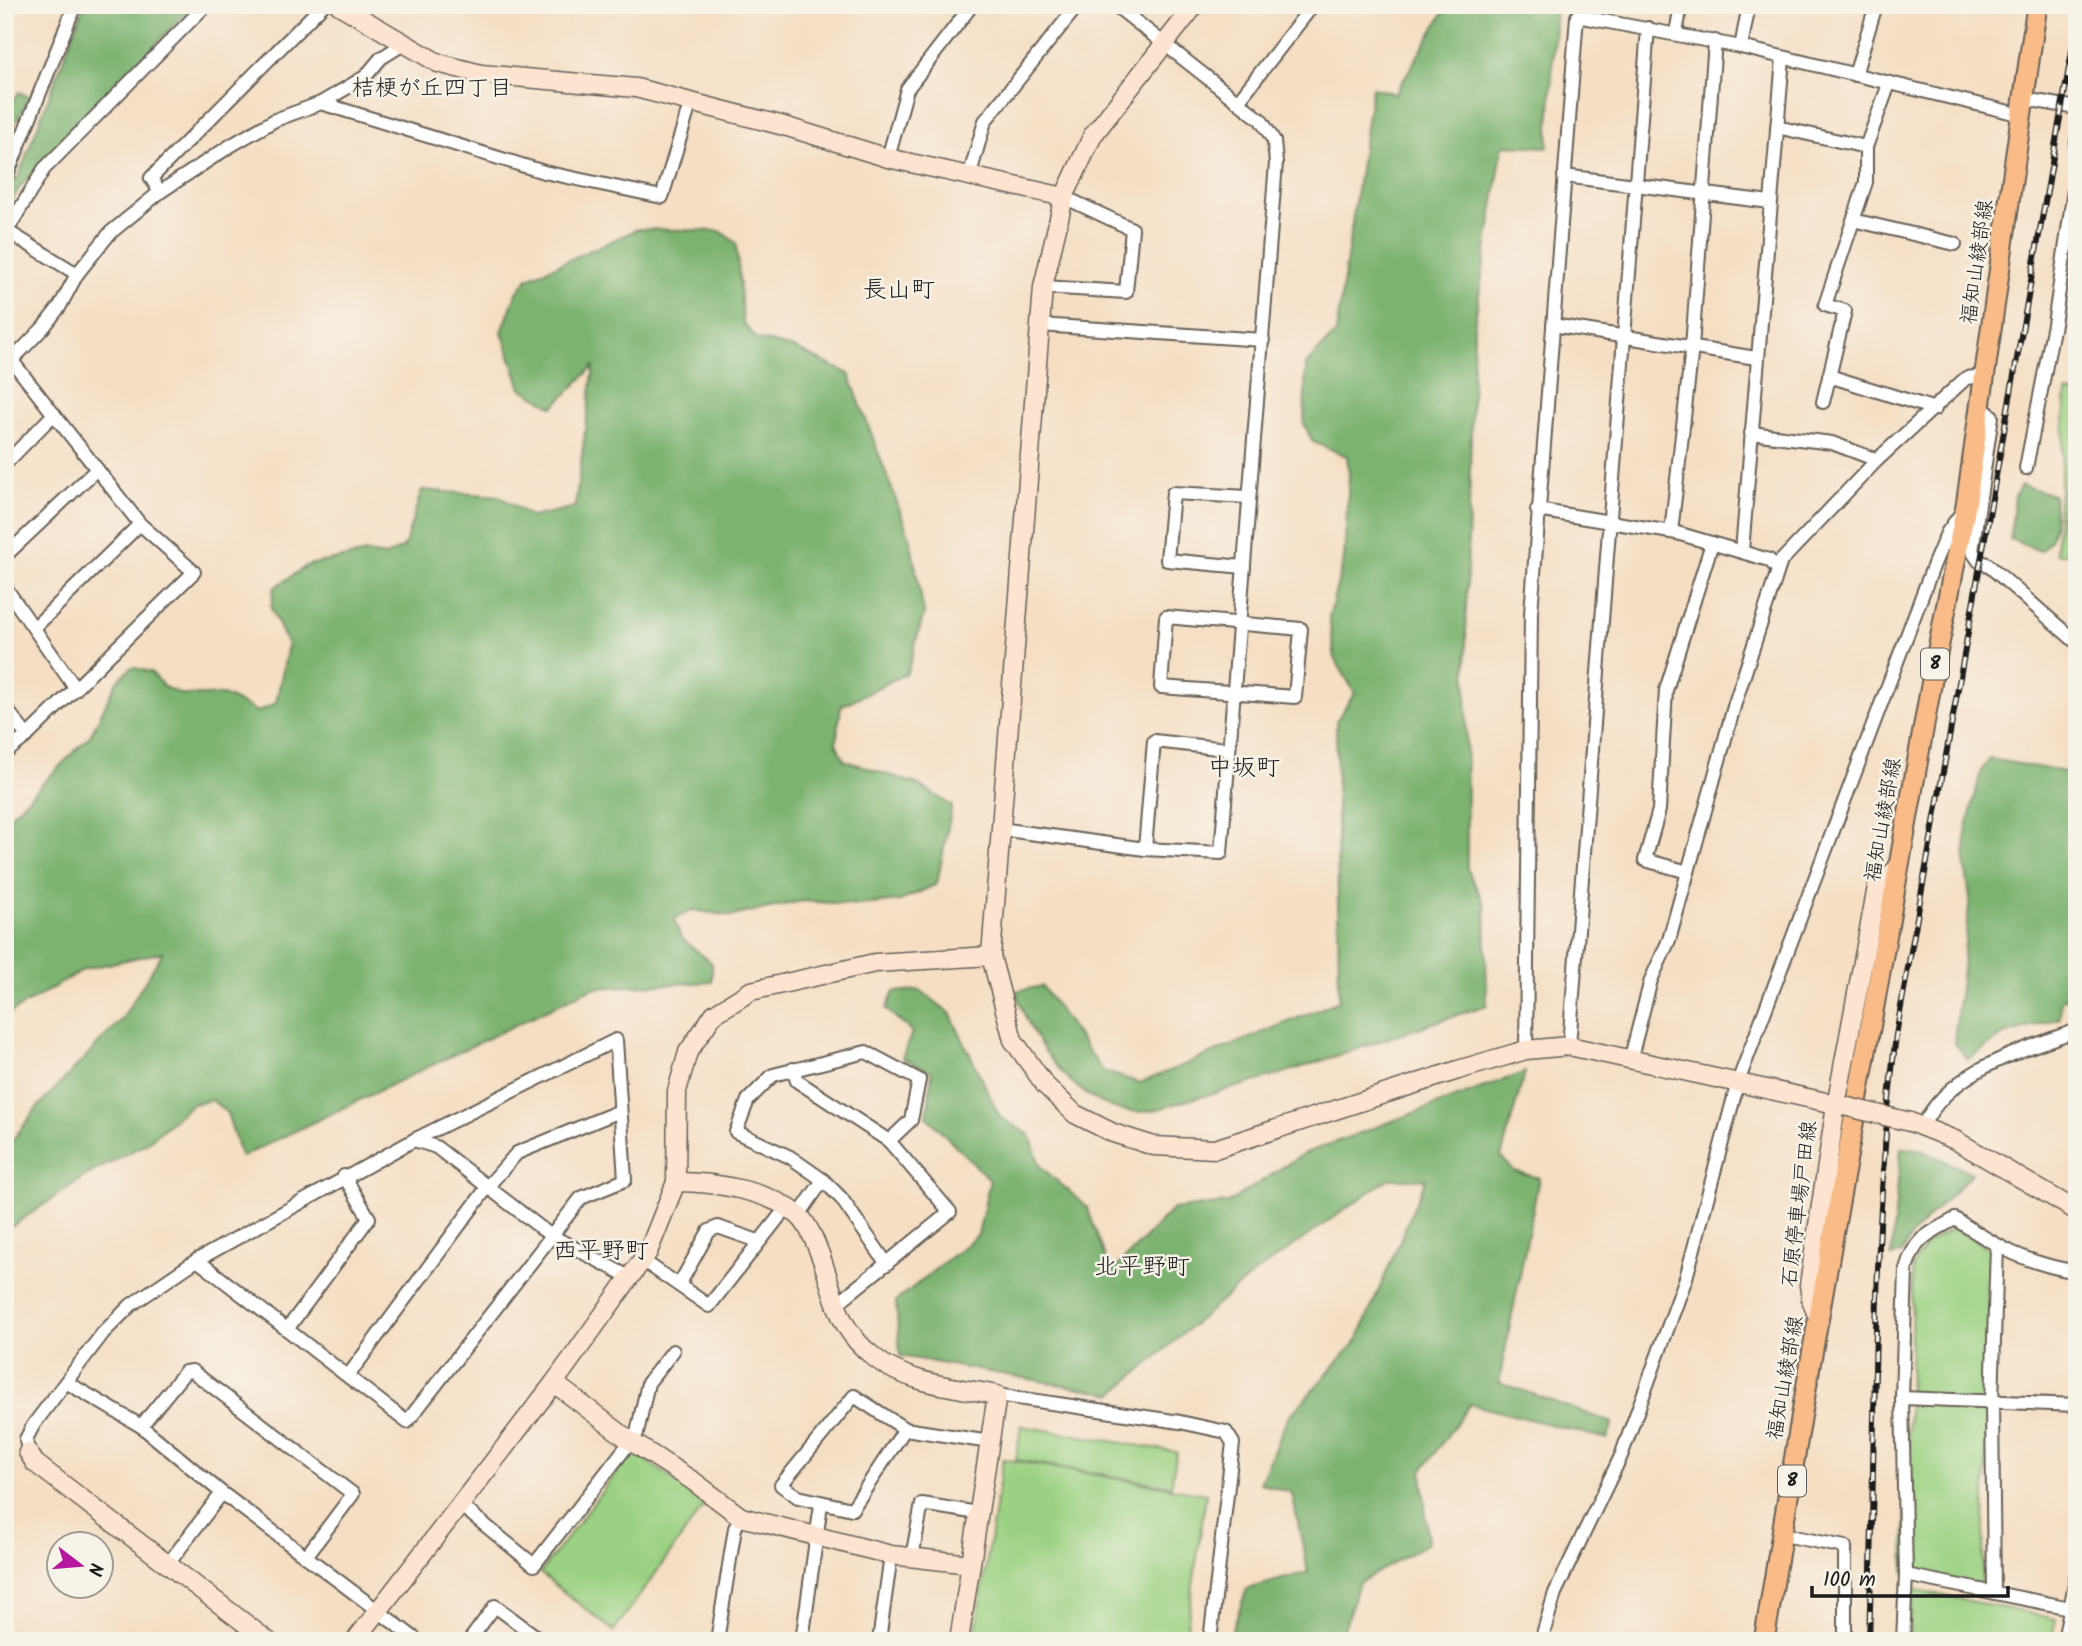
<svg xmlns="http://www.w3.org/2000/svg" width="2082" height="1646" font-family="Kalam,'Klee One',sans-serif">
	<style>
		.green { fill: #9bd182; stroke: #5c764f; stroke-width: 2 }
		.forest { fill: #7cb370; stroke: #4c6846; stroke-width: 2 }
		.lines { fill: none; stroke-linecap: round; stroke-linejoin: round }
		.street-casing { stroke: #686056; stroke-width: 16 }
		.secondary-casing { stroke: #686056; stroke-width: 21 }
		.primary-casing { stroke: #686056; stroke-width: 23 }
		.street { stroke: #fff; stroke-width: 12 }
		.secondary { stroke: #fde4d0; stroke-width: 18 }
		.primary { stroke: #f9bc89; stroke-width: 19 }
		.rail-casing { stroke: #1c1c1c; stroke-width: 6 }
		.rail { stroke: #f7f3e8; stroke-width: 3.5; stroke-dasharray: 10; stroke-linecap: butt }
		.secondary-bridge-casing { stroke: #686056; stroke-width: 21; stroke-linecap: butt }
		.secondary-bridge { stroke: #fde4d0; stroke-width: 18 }
		.labels { text-anchor: middle; dominant-baseline: central; stroke-width: 5; stroke-linejoin: round; paint-order: stroke }
		.shield { fill: #f7f3e8; stroke: #5e5c59; stroke-width: 2 }
		.shield-label { font-size: 19px; font-weight: bold; fill: #1c1c1c }
		.street-label { font-size: 21px; fill: #1c1c1c; stroke: #f7f3e8 }
		.neighbourhood-label { font-size: 23px; fill: #1c1c1c; stroke: #f7f3e8 }
		.quarter-label { font-size: 24px; fill: #1c1c1c; stroke: #f7f3e8 }
	</style>
	<rect width="100%" height="100%" fill="#f7f3e8"/>
	<filter id="ink" filterUnits="userSpaceOnUse"><feTurbulence type="fractalNoise" baseFrequency=".0143" numOctaves="2"/><feDisplacementMap in="SourceGraphic" scale="14" xChannelSelector="R" yChannelSelector="G"/><feConvolveMatrix kernelMatrix="1 2 1 2 8 2 1 2 1" color-interpolation-filters="sRGB"/></filter>
	<filter id="wash" filterUnits="userSpaceOnUse"><feTurbulence type="fractalNoise" baseFrequency=".00686" numOctaves="4" result="noise"/><feDisplacementMap in="SourceGraphic" scale="28" xChannelSelector="R" yChannelSelector="G"/><feGaussianBlur stdDeviation="1.57" result="paint"/><feColorMatrix in="noise" values="0 0 0 0 0 0 0 0 0 0 0 0 0 0 0 0 0 1.4 0 .05"/><feComposite in="paint" operator="in"/></filter>
	<g filter="url(#wash)">
		<rect width="100%" height="100%" fill="#f5dec3"/>
		<g class="green">
			<path d="M2066 392 2077 394V554H2056Z"/>
			<path d="M1955 1228 1993 1251 1982 1586 1904 1572 1913 1265 1928 1242Z"/>
			<path d="M1021 1426 1177 1452 1171 1486 1016 1460Z"/>
			<path d="M633 1451 706 1503 614 1631 540 1573Z"/>
			<path d="M1003 1459 1206 1494 1185 1641H974Z"/>
			<path d="M1912 1589 2056 1619 2051 1641H1909Z"/>
		</g>
		<g class="forest">
			<path d="M84 5H193L20 187 5 212V196L19 175Z"/>
			<path d="M1448 5H1556L1548 147 1503 145 1474 326 1466 613 1467 869 1485 905 1487 1005C1389 1037 1292 1074 1192 1099 1176 1103 1153 1113 1136 1112 1078 1109 1030 1042 1016 991L1042 986 1103 1071 1140 1083 1339 1001 1336 721 1355 693 1335 659 1329 617 1344 559 1349 475 1347 456 1313 442 1304 424 1306 364 1336 333 1372 87 1395 94Z"/>
			<path d="M19 92 29 97 5 143V114Z"/>
			<path d="M638 229 720 231 736 243 743 322 756 339 794 348 849 374 910 538 924 613 907 673 841 706 836 743 844 760 919 785 952 806 937 884 900 901 861 905 802 901 732 916 692 910 674 919 681 938 712 963V982L592 988 241 1157 227 1113 212 1100 192 1104 147 1143 87 1175 5 1231V1150L37 1108 122 1019 163 952 85 969 5 1016V821L90 736 117 681 132 667 151 672 164 687 183 695H223L258 712 276 703 288 645 271 608 274 588 308 565 367 553 386 556 404 547 422 490 499 496 532 517 575 507 594 366 553 407 521 388 502 332 516 294 528 278Z"/>
			<path d="M2021 485 2053 495C2056 514 2058 538 2040 551L2010 539 2015 496Z"/>
			<path d="M1990 759 2077 774V1000L2075 997 2061 999 2060 1018 2004 1035 1968 1059 1954 1043 1970 897 1965 864 1966 832 1981 771Z"/>
			<path d="M920 990 950 1013 1000 1117 1030 1135 1040 1166 1087 1207 1111 1273 1173 1209 1228 1203 1303 1154 1525 1072 1501 1157 1514 1171 1539 1178 1499 1382 1613 1423 1607 1439 1470 1404 1422 1471 1428 1543 1359 1583 1340 1641H1228L1247 1589 1308 1572 1292 1493 1260 1483 1287 1419 1358 1339 1426 1179H1388L1248 1278 1113 1394 900 1356 896 1301 978 1235 990 1180 927 1117 932 1072 902 1058 912 1032 886 1009 894 992Z"/>
			<path d="M1901 1148 1919 1149 1972 1173 1914 1232 1902 1253 1891 1257Z"/>
		</g>
	</g>
	<g filter="url(#ink)">
		<g class="lines">
			<defs>
				<g id="street">
					<path d="M1676 33 1681 5"/>
					<path d="M1741 47 1749 5"/>
					<path d="M1855 75 1876 5"/>
					<path d="M2024 99 2077 108"/>
					<path d="M1239 100 1313 5"/>
					<path d="M321 103 544 172 662 197 691 101"/>
					<path d="M1777 127 1866 147 1889 84"/>
					<path d="M2077 140 2074 174 2077 184"/>
					<path d="M888 158 907 89 972 5"/>
					<path d="M1564 176 1770 202"/>
					<path d="M969 177 985 121 1078 5"/>
					<path d="M5 180 75 5"/>
					<path d="M160 192 151 178 323 5"/>
					<path d="M1853 220 1955 244"/>
					<path d="M7 231 77 274"/>
					<path d="M5 234 44 169 206 5"/>
					<path d="M1043 287 1126 292 1132 229 1064 197"/>
					<path d="M1040 325 1263 340"/>
					<path d="M1553 325 1756 358"/>
					<path d="M5 367 43 328 60 306 77 274 110 233 160 192 230 146 275 120 321 103 365 77 381 58 402 45"/>
					<path d="M1829 376 1935 409"/>
					<path d="M1823 402 1845 311 1825 305 1866 182V147"/>
					<path d="M1980 406 1992 416 1972 551 1979 561 1987 564 2077 643"/>
					<path d="M1751 433 1832 443 1877 460"/>
					<path d="M5 464 54 414"/>
					<path d="M2026 468 2054 324 2075 183"/>
					<path d="M1537 510 1677 533 1769 560 1778 569"/>
					<path d="M1671 532 1692 347 1715 41"/>
					<path d="M1742 551 1783 58"/>
					<path d="M5 556 97 469"/>
					<path d="M1244 567 1167 560 1173 493 1249 497"/>
					<path d="M5 587 76 689"/>
					<path d="M1166 617 1301 629 1295 697 1161 687Z"/>
					<path d="M34 628 140 524"/>
					<path d="M5 707 27 736"/>
					<path d="M5 753 27 736 194 572 140 524 12 361"/>
					<path d="M1000 829 1145 849 1221 853 1276 163 1274 141 1261 120 1115 5"/>
					<path d="M1145 849 1154 741 1227 749"/>
					<path d="M1688 872 1645 860 1659 810 1666 690 1712 543"/>
					<path d="M1569 1046 1648 28"/>
					<path d="M1526 1050 1531 613 1577 16 1741 47 2022 115"/>
					<path d="M1631 1057 1651 980 1669 940 1735 703 1781 561 1877 460 1966 378 1984 376"/>
					<path d="M793 1069 797 1081 889 1141"/>
					<path d="M1923 1126C1949 1070 2023 1050 2077 1030"/>
					<path d="M823 1180 841 1198 887 1264"/>
					<path d="M799 1215 823 1180 790 1157 736 1132 748 1100 773 1075 866 1052 919 1080 911 1120 889 1141 950 1212 834 1306"/>
					<path d="M197 1260 407 1422 581 1198 625 1180 616 1040 414 1140"/>
					<path d="M642 1260 709 1306 786 1208"/>
					<path d="M679 1285 709 1231 718 1227 758 1241"/>
					<path d="M288 1328 369 1218 344 1176"/>
					<path d="M348 1376 489 1185 517 1153 620 1111"/>
					<path d="M66 1382 141 1426 222 1493 418 1641"/>
					<path d="M997 1395 1180 1422 1226 1432 1233 1443 1210 1641"/>
					<path d="M1902 1398 2077 1405"/>
					<path d="M141 1426 185 1372 192 1371 353 1494 307 1555"/>
					<path d="M905 1429 852 1509 798 1497 781 1485 854 1396 905 1429 990 1442"/>
					<path d="M28 1452 26 1439 34 1424 103 1333 131 1305 197 1260 414 1140 436 1147 550 1235 629 1277"/>
					<path d="M459 1504 534 1565 637 1433 648 1383 673 1351"/>
					<path d="M1784 1535 1845 1547V1641"/>
					<path d="M912 1557 922 1504 978 1513"/>
					<path d="M168 1564 222 1493"/>
					<path d="M1906 1575 2070 1608"/>
					<path d="M1994 1593 1992 1402 1997 1247"/>
					<path d="M469 1641 495 1606 542 1641"/>
					<path d="M717 1641 735 1528 741 1517"/>
					<path d="M802 1641 821 1504"/>
					<path d="M879 1641 891 1555"/>
					<path d="M1541 1641 1555 1593 1621 1456 1686 1278 1738 1082 1934 564 1947 533 1962 512"/>
					<path d="M1903 1641 1906 1575 1902 1398 1906 1269C1915 1237 1928 1234 1955 1219 1999 1248 2025 1263 2077 1272"/>
					<path d="M2064 1641 2077 1573"/>
				</g>
				<g id="secondary">
					<path d="M339 5 438 63 481 74 636 88 784 126 888 158 1064 197"/>
					<path d="M1195 5 1093 135 1064 197 1043 287 991 956 1013 1040 1045 1085 1075 1114 1113 1133 1154 1146 1215 1149 1458 1070 1526 1050 1569 1046 1844 1106"/>
					<path d="M1910 1122 1955 1140 2077 1211"/>
					<path d="M676 1182C712 1182 769 1190 798 1215 809 1224 816 1244 821 1257 836 1298 836 1328 875 1358 908 1384 956 1387 997 1395L959 1641"/>
					<path d="M1819 1321 1811 1299 1809 1285 1836 1105 1877 887 1899 867"/>
					<path d="M554 1383 629 1440 693 1481 741 1517 891 1555 970 1564"/>
					<path d="M28 1452 35 1463 268 1641"/>
					<path d="M355 1641 554 1383 648 1252 676 1182 677 1091 688 1052 714 1014 751 991 875 963 991 956"/>
				</g>
				<path id="primary" d="M1764 1641 1808 1377 1932 680 1966 506 2037 5"/>
			</defs>
			<use href="#street" class="street-casing"/>
			<use href="#secondary" class="secondary-casing"/>
			<use href="#primary" class="primary-casing"/>
			<use href="#street" class="street"/>
			<use href="#secondary" class="secondary"/>
			<use href="#primary" class="primary"/>
			<defs>
				<path id="rail" d="M1869 1641C1876 1438 1871 1236 1896 1035L2077 23"/>
			</defs>
			<use href="#rail" class="rail-casing"/>
			<use href="#rail" class="rail"/>
			<defs>
				<path id="secondary-bridge" d="M1844 1106 1910 1122"/>
			</defs>
			<use href="#secondary-bridge" class="secondary-bridge-casing"/>
			<use href="#secondary-bridge" class="secondary-bridge"/>
		</g>
	</g>
	<g class="labels">
		<g class="shield">
			<rect x="1921" y="648.5" width="28" height="31" rx="5"/>
			<rect x="1778" y="1465.5" width="28" height="31" rx="5"/>
		</g>
		<g class="shield-label">
			<text x="1935" y="664">8</text>
			<text x="1792" y="1481">8</text>
		</g>
		<g class="street-label">
			<text transform="translate(1978 262) rotate(-82)">福知山綾部線</text>
			<text transform="translate(1884 820) rotate(-80)">福知山綾部線</text>
			<text transform="translate(1800 1204) rotate(-83)">石原停車場戸田線</text>
			<text transform="translate(1786 1378) rotate(-80)">福知山綾部線</text>
		</g>
		<g class="neighbourhood-label">
			<text x="432" y="89">桔梗が丘四丁目</text>
		</g>
		<g class="quarter-label">
			<text x="899" y="290">長山町</text>
			<text x="1244" y="768">中坂町</text>
			<text x="601" y="1251">西平野町</text>
			<text x="1142" y="1267">北平野町</text>
		</g>
	</g>
	<rect width="2082" height="1646" fill="none" stroke="#f7f3e8" stroke-width="28"/>
	<g transform="translate(80 1565) rotate(106)"><circle r="33" fill="#f7f3e8" stroke="#9f9d96" stroke-width="2"/>
	<path d="M0-5L12 26L0 18L-12 26Z" fill="#b5179e"/>
	<text y="-10" font-size="19" font-weight="bold" text-anchor="middle" fill="#1c1c1c">N</text>
	</g>
	<path d="M1812 1586v10h196v-10" fill="none" stroke="#1c1c1c" stroke-width="3.5"/>
	<text x="1823" y="1586" font-size="21" fill="#1c1c1c" stroke="#f7f3e8" stroke-width="5" paint-order="stroke">100 m</text>
</svg>
